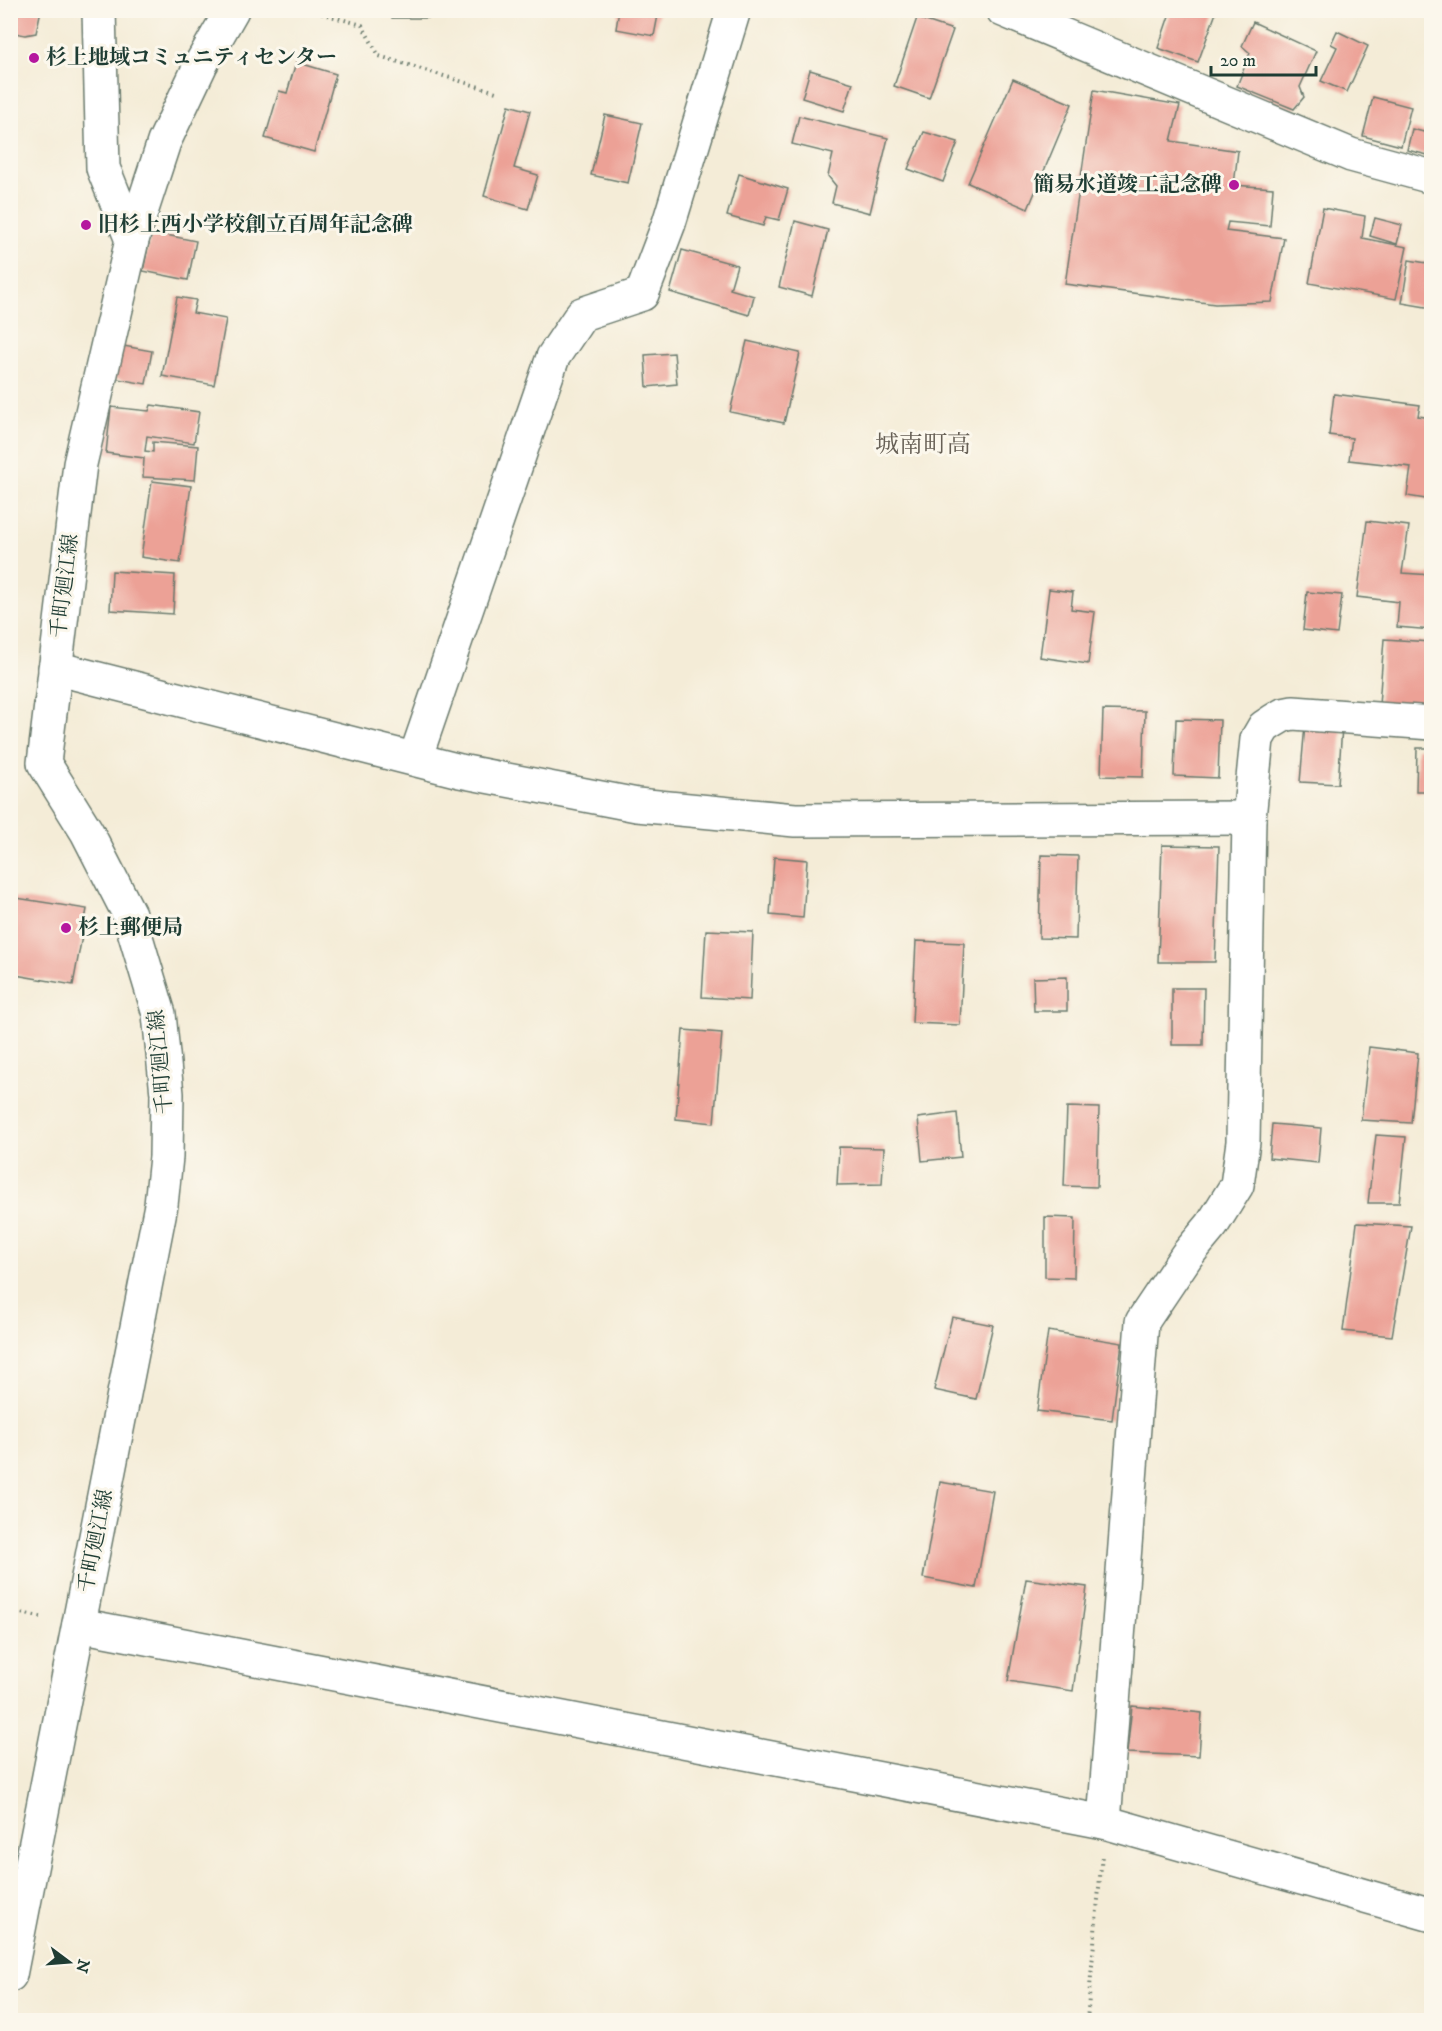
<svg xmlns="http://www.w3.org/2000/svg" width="1442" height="2031" font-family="'IM FELL DW Pica','Noto Serif JP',serif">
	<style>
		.building { fill: #eca196 }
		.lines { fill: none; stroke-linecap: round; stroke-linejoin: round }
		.minor-casing { stroke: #6a7a6d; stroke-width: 36 }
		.major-casing { stroke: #6a7a6d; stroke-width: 36 }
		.path { stroke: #6a7a6d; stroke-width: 4; stroke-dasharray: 1.5 4.5; stroke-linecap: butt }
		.minor { stroke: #fff; stroke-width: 33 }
		.major { stroke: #fff; stroke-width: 33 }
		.poi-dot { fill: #b5179e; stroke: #fbf7ec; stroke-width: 2 }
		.labels { text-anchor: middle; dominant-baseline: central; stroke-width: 6; stroke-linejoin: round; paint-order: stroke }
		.poi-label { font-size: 21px; font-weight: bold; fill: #1f3d34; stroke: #fbf7ec; text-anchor: start }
		.street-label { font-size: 21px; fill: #1f3d34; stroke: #fbf7ec }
		.quarter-label { font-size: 24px; fill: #676056; stroke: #fbf7ec }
	</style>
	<rect width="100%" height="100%" fill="#fbf7ec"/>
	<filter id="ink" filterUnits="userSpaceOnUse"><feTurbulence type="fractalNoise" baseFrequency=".0167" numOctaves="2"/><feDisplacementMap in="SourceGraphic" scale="12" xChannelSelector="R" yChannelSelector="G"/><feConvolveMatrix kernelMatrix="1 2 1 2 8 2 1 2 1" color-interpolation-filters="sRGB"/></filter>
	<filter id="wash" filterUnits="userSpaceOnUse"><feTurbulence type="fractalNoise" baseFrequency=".008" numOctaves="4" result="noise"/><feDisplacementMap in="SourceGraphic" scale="24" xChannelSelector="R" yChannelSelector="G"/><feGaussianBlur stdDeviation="1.35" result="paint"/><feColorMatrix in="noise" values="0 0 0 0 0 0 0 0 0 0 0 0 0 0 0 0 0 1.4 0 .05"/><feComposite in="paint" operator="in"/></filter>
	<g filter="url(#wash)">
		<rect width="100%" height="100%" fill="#f4ecd7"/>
		<g id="blocks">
			<g class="building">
				<path d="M10 10H41L36 33 25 35 10 32Z"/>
				<rect x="392" y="10" width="36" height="8"/>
				<path d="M619 10H659L654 36 616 29Z"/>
				<path d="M1171 10H1217L1198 62 1158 48Z"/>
				<path d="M917 18 953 30 929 98 894 86Z"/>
				<path d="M1253 22 1316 51 1300 87 1304 97 1294 109 1237 86 1250 53 1242 46Z"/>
				<path d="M1337 31 1368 46 1347 92 1321 81 1337 47 1331 44Z"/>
				<path d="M296 62 336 74 314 152 265 138 279 91 287 93Z"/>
				<path d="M810 70 853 83 844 111 802 98Z"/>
				<path d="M1013 79 1072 104 1028 209 968 183Z"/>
				<path d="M1094 90 1180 105 1171 141 1238 151 1234 185 1273 188 1270 226 1228 222 1226 231 1284 238 1272 302 1215 304 1065 284Z"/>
				<path d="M1373 97 1411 107 1401 146 1363 136Z"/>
				<path d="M509 105 530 111 514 168 538 175 528 209 484 196Z"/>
				<path d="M605 115 642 123 628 183 591 175Z"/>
				<path d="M799 116 888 138 870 213 832 203 836 186 828 176 833 154 792 144Z"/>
				<path d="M1412 129 1432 134V156L1407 150Z"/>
				<path d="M924 132 958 142 943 182 908 169Z"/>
				<path d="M739 174 788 189 779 220 766 217 763 226 727 216Z"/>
				<path d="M1323 208 1365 216 1362 238 1407 247 1396 299 1309 283Z"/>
				<path d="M1375 218 1402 225 1397 244 1370 236Z"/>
				<path d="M795 221 828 230 812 296 779 287Z"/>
				<path d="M151 232 196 241 188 280 143 271Z"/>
				<path d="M682 250 737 265 730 289 754 296 749 315 670 292Z"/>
				<path d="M1409 260 1432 264V308L1402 303Z"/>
				<path d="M177 297 196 300 193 313 226 319 214 385 162 376Z"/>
				<path d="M747 341 800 353 784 423 730 412Z"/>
				<path d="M118 345 152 351 146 384 112 378Z"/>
				<path d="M674 353 677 384 647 387 645 355Z"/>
				<path d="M1334 394 1420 405 1418 416 1432 418V500L1407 496 1411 467 1349 460 1352 438 1329 435Z"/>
				<path d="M151 405 199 412 194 443 147 436 145 451 153 452V442L198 446 195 480 143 477 144 458 106 453 111 407 149 411Z"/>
				<path d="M152 481 191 486 180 563 141 557Z"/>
				<path d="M1367 521 1409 526 1402 573 1432 575V630L1397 627 1399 602 1357 597Z"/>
				<path d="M112 571 175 575 173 614 110 610Z"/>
				<path d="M1049 589 1073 592 1071 609 1095 612 1088 664 1040 657Z"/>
				<path d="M1307 592 1342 595 1337 634 1303 630Z"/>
				<path d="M1384 639 1431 642 1426 708 1379 705Z"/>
				<path d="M1103 710 1145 711 1143 777 1101 776Z"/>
				<path d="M1176 719 1220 720 1218 778 1174 776Z"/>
				<path d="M1305 725 1342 727 1338 784 1300 782Z"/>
				<path d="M1417 748H1432V791H1416Z"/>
				<path d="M1162 845 1219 846 1215 962H1158Z"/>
				<path d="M1041 855 1078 856 1076 939 1039 938Z"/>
				<path d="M774 857 807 860 803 918 770 915Z"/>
				<path d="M10 897 87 909 73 985 10 974Z"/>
				<path d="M706 930 753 932 750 1000 702 997Z"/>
				<path d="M916 941 964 943 960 1025 912 1023Z"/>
				<path d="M1067 977V1011H1034L1033 978Z"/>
				<path d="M1172 988H1204L1203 1045H1172Z"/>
				<path d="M683 1030 722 1033 714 1123 676 1119Z"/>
				<path d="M1369 1047 1418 1053 1411 1123 1361 1120Z"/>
				<path d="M1067 1107 1099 1108 1097 1187 1064 1186Z"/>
				<path d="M957 1113 961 1157 922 1161 918 1118Z"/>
				<path d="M1272 1124 1321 1128 1318 1163 1269 1158Z"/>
				<path d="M1376 1135 1406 1137 1399 1203H1368Z"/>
				<path d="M839 1147 884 1148 882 1184 837 1185Z"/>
				<path d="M1045 1217 1075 1218 1074 1278 1045 1277Z"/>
				<path d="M1357 1223 1411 1226 1392 1336 1343 1331Z"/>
				<path d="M952 1317 993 1325 976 1399 934 1390Z"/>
				<path d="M1048 1331 1122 1343 1112 1420 1037 1411Z"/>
				<path d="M940 1482 993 1491 976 1588 923 1578Z"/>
				<path d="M1026 1579 1087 1587 1073 1691 1008 1681Z"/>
				<path d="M1132 1706 1202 1713 1199 1756 1127 1753Z"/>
			</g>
		</g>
	</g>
	<g filter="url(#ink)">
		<use href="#blocks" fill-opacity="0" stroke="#6a7a6d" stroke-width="1.5"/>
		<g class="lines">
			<defs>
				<g id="minor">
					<path d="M99 10 103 168 132 240"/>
					<path d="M1003 10 1351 155 1432 177"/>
					<path d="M55 668 460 771 637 805 795 820 1249 818"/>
					<path d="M415 759 553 357 582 314 642 294 669 223 734 10"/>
					<path d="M79 1625 1104 1822 1432 1915"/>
					<path d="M1104 1822 1142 1322 1187 1255 1212 1225 1237 1185 1243 1142 1249 818 1257 739 1264 727 1273 721 1283 715 1293 713 1432 723"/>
				</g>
				<path id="major" d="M10 1975 161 1205 166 1157 167 1094 159 1014 129 914 87 832 44 763 80 464 132 240 164 142 201 64 232 10"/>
			</defs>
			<use href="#minor" class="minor-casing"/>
			<use href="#major" class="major-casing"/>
			<g class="path">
				<path d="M310 10 362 25 379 56 496 92"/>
				<path d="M10 1611 45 1618"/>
				<path d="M1087 2020 1102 1855"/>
			</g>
			<use href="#minor" class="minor"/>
			<use href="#major" class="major"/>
		</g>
	</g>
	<g class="poi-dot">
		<circle cx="34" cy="58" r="6"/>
		<circle cx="1234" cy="185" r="6"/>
		<circle cx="86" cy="225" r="6"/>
		<circle cx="66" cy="928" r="6"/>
	</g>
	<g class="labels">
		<g class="poi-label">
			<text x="46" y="58">杉上地域コミュニティセンター</text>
			<text x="1222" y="185" text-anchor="end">簡易水道竣工記念碑</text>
			<text x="98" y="225">旧杉上西小学校創立百周年記念碑</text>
			<text x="78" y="928">杉上郵便局</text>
		</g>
		<g class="street-label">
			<text transform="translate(65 586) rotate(-83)">千町廻江線</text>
			<text transform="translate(161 1062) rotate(-95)">千町廻江線</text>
			<text transform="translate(96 1541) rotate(-79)">千町廻江線</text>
		</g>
		<g class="quarter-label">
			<text x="923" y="445">城南町高</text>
		</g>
	</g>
	<rect width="1442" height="2031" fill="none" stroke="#fbf7ec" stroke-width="36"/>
	<g transform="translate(69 1962) rotate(106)" stroke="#fbf7ec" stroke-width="4.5" paint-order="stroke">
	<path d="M0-4.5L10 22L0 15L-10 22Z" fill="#1f3d34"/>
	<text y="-9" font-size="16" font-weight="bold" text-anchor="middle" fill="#1f3d34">N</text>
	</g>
	<path d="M1211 66v9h105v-9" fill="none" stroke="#1f3d34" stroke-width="3"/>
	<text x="1220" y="66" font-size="18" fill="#1f3d34" stroke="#fbf7ec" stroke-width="4.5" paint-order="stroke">20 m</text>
</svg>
